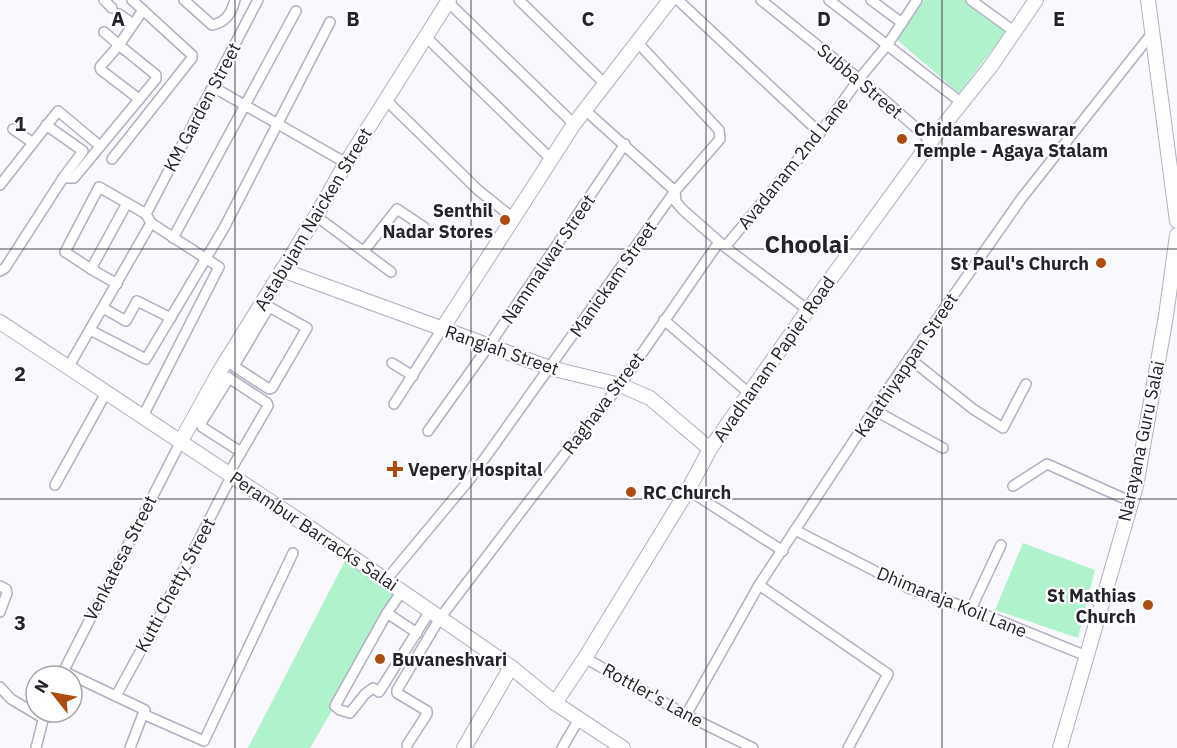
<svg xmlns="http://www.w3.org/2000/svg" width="1177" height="748" font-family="'IBM Plex Sans',sans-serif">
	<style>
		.green { fill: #aff2cc }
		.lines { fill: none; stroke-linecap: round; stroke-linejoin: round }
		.street-casing { stroke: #b3aec3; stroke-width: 12 }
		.secondary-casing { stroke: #b3aec3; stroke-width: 16 }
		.street { stroke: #fff; stroke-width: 9 }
		.secondary { stroke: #fff; stroke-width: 14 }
		.grid { fill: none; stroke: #24222a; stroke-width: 1.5; stroke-opacity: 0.55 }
		.poi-dot { fill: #ae4c0e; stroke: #fff; stroke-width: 2 }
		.labels { text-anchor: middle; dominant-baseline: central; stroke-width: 4.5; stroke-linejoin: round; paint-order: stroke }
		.street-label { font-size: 18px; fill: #24222a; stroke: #fff }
		.poi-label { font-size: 18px; font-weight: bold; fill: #24222a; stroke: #fff; text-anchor: start }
		.district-label { font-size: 24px; font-weight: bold; fill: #24222a; stroke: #fff }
		.grid-label { font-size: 20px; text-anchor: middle; font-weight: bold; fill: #24222a; stroke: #fff; stroke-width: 4.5; stroke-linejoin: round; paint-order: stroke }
	</style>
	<rect width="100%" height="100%" fill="#f9f8fd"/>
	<g class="green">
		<path d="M924 0H973L1008 29 959 93 896 39Z"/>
		<path d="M1023 543 1095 570 1078 638 995 610Z"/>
		<path d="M346 559 399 596 310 748H248Z"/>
	</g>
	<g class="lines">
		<defs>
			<g id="street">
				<path d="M104 0 112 8"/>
				<path d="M184 0 212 25C226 22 231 14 235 0"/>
				<path d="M519 0 604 83"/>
				<path d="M678 0 820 133"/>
				<path d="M761 0 873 90 931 141"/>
				<path d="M829 0 962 103"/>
				<path d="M871 0 902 23"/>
				<path d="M971 0 1015 32"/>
				<path d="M448 2 574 124"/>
				<path d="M119 14 133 24"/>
				<path d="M104 32 119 45 100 67 101 70 139 99"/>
				<path d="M426 37 551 159"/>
				<path d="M213 87 346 163"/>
				<path d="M386 100 478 190 513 218"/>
				<path d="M585 110 675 191 676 202 683 210 725 247 808 310"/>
				<path d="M13 129 33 143"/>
				<path d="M112 159 192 58V55L132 0"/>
				<path d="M63 178H74L156 79V75L119 45 143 10"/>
				<path d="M0 185 58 111 100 146"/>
				<path d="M146 214 258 0"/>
				<path d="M316 216 391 272"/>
				<path d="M173 238 296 11"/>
				<path d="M725 247 820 133 859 79 888 44 917 0"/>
				<path d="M364 251 397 209 424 227"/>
				<path d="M91 269 65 252 99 187 127 203"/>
				<path d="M0 271 5 268 63 178 83 151 46 125"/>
				<path d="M117 284 91 269 127 203 146 214"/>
				<path d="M103 308 126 321 137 301 171 318"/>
				<path d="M664 320 750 394"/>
				<path d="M90 330 146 359 224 228 330 22"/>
				<path d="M909 358 973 409 1003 428 1026 384"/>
				<path d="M226 361 269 389 272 388 307 328 262 303"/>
				<path d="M392 363 413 376"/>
				<path d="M69 366 151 223"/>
				<path d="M234 366 269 307"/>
				<path d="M218 374 229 378 267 403 268 406 229 473"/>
				<path d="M229 378 201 423 202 427 241 452"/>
				<path d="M394 404 442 329"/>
				<path d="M874 410 943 448"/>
				<path d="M143 416 219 267 151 223 146 214"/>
				<path d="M428 431 488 347 625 144"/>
				<path d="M55 485 107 391"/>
				<path d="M1013 486 1047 464 1132 502"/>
				<path d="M688 490 783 551"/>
				<path d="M795 530 908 588 971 609 1079 653"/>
				<path d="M386 580 470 479 675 191 720 139 719 130 638 43"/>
				<path d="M759 585 888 674 848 748"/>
				<path d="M0 586 6 589 7 593 0 612"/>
				<path d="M402 591 387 613 417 633"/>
				<path d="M971 609 1001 545"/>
				<path d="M387 613 335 706 340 710 350 713 365 694 373 688 379 692 430 611"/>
				<path d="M585 658 686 715 753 748"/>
				<path d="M63 671 145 710 143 714 204 741 293 553"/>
				<path d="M62 674 181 441"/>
				<path d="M0 687 11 699 43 718"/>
				<path d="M116 696 164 608 232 475"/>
				<path d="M686 715 759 585 883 396 1021 199 1153 32"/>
				<path d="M407 745 427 714V711L397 693V690L440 618 564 455 620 385 719 242"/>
				<path d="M36 748 45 712"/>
				<path d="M130 748 143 714"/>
				<path d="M562 748 579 719"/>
			</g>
			<g id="secondary">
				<path d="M1148 0 1177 221"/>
				<path d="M282 270 550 368 620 385 650 398 710 449"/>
				<path d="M0 322 306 525 511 667 555 703 623 748"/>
				<path d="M442 329 574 124 670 0"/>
				<path d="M181 441 218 374 316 216 346 163 449 0"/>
				<path d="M555 703 585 658 688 490 710 449 808 310 931 141 991 66 1036 0"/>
				<path d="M464 748 511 667"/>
				<path d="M1060 748 1136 486 1166 316 1177 235"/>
			</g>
		</defs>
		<use href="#street" class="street-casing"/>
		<use href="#secondary" class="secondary-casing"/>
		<use href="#street" class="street"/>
		<use href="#secondary" class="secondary"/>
	</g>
	<path class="grid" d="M235 0V748M471 0V748M706 0V748M942 0V748M0 249H1177M0 499H1177"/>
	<g class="poi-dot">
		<circle cx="902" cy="139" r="6"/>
		<circle cx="505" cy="220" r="6"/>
		<circle cx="1101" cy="263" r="6"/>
		<path d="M392 460h6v6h6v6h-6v6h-6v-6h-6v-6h6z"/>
		<circle cx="631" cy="492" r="6"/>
		<circle cx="1148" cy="605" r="6"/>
		<circle cx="380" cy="659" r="6"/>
	</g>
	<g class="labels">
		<g class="street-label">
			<text transform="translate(860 81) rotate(40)">Subba Street</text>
			<text transform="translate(202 107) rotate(-62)">KM Garden Street</text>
			<text transform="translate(793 163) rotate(-51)">Avadanam 2nd Lane</text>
			<text transform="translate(313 219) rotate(-59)">Astabujam Naicken Street</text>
			<text transform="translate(548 259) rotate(-56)">Nammalwar Street</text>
			<text transform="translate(613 279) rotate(-55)">Manickam Street</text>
			<text transform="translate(502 350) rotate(19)">Rangiah Street</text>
			<text transform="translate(774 359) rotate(-55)">Avadhanam Papier Road</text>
			<text transform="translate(906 365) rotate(-56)">Kalathiyappan Street</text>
			<text transform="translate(603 403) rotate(-53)">Raghava Street</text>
			<text transform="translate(1141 441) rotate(-78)">Narayana Guru Salai</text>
			<text transform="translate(314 531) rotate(34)">Perambur Barracks Salai</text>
			<text transform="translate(120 558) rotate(-63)">Venkatesa Street</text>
			<text transform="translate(175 585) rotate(-62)">Kutti Chetty Street</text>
			<text transform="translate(952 602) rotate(22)">Dhimaraja Koil Lane</text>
			<text transform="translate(653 695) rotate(29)">Rottler's Lane</text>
		</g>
		<g class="poi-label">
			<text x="914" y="129">Chidambareswarar<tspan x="914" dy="21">Temple - Agaya Stalam</tspan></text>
			<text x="493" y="210" text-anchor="end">Senthil<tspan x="493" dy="21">Nadar Stores</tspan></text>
			<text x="1089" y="263" text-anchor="end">St Paul's Church</text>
			<text x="408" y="469">Vepery Hospital</text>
			<text x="643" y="492">RC Church</text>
			<text x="1136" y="595" text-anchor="end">St Mathias<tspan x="1136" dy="21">Church</tspan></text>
			<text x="392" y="659">Buvaneshvari</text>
		</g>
		<g class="district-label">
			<text x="807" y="244">Choolai</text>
		</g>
	</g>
	<g class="grid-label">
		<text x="118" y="26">A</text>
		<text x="353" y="26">B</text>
		<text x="588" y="26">C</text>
		<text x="824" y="26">D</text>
		<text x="1059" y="26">E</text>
		<text x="20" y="131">1</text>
		<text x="20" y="381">2</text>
		<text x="20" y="630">3</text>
	</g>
	<g transform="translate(54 694) rotate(301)"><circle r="28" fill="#ffffff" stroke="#a7a7aa" stroke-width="1.5"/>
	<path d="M0-4.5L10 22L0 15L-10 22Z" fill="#ae4c0e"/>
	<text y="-9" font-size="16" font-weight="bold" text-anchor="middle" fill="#24222a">N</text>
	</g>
</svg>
